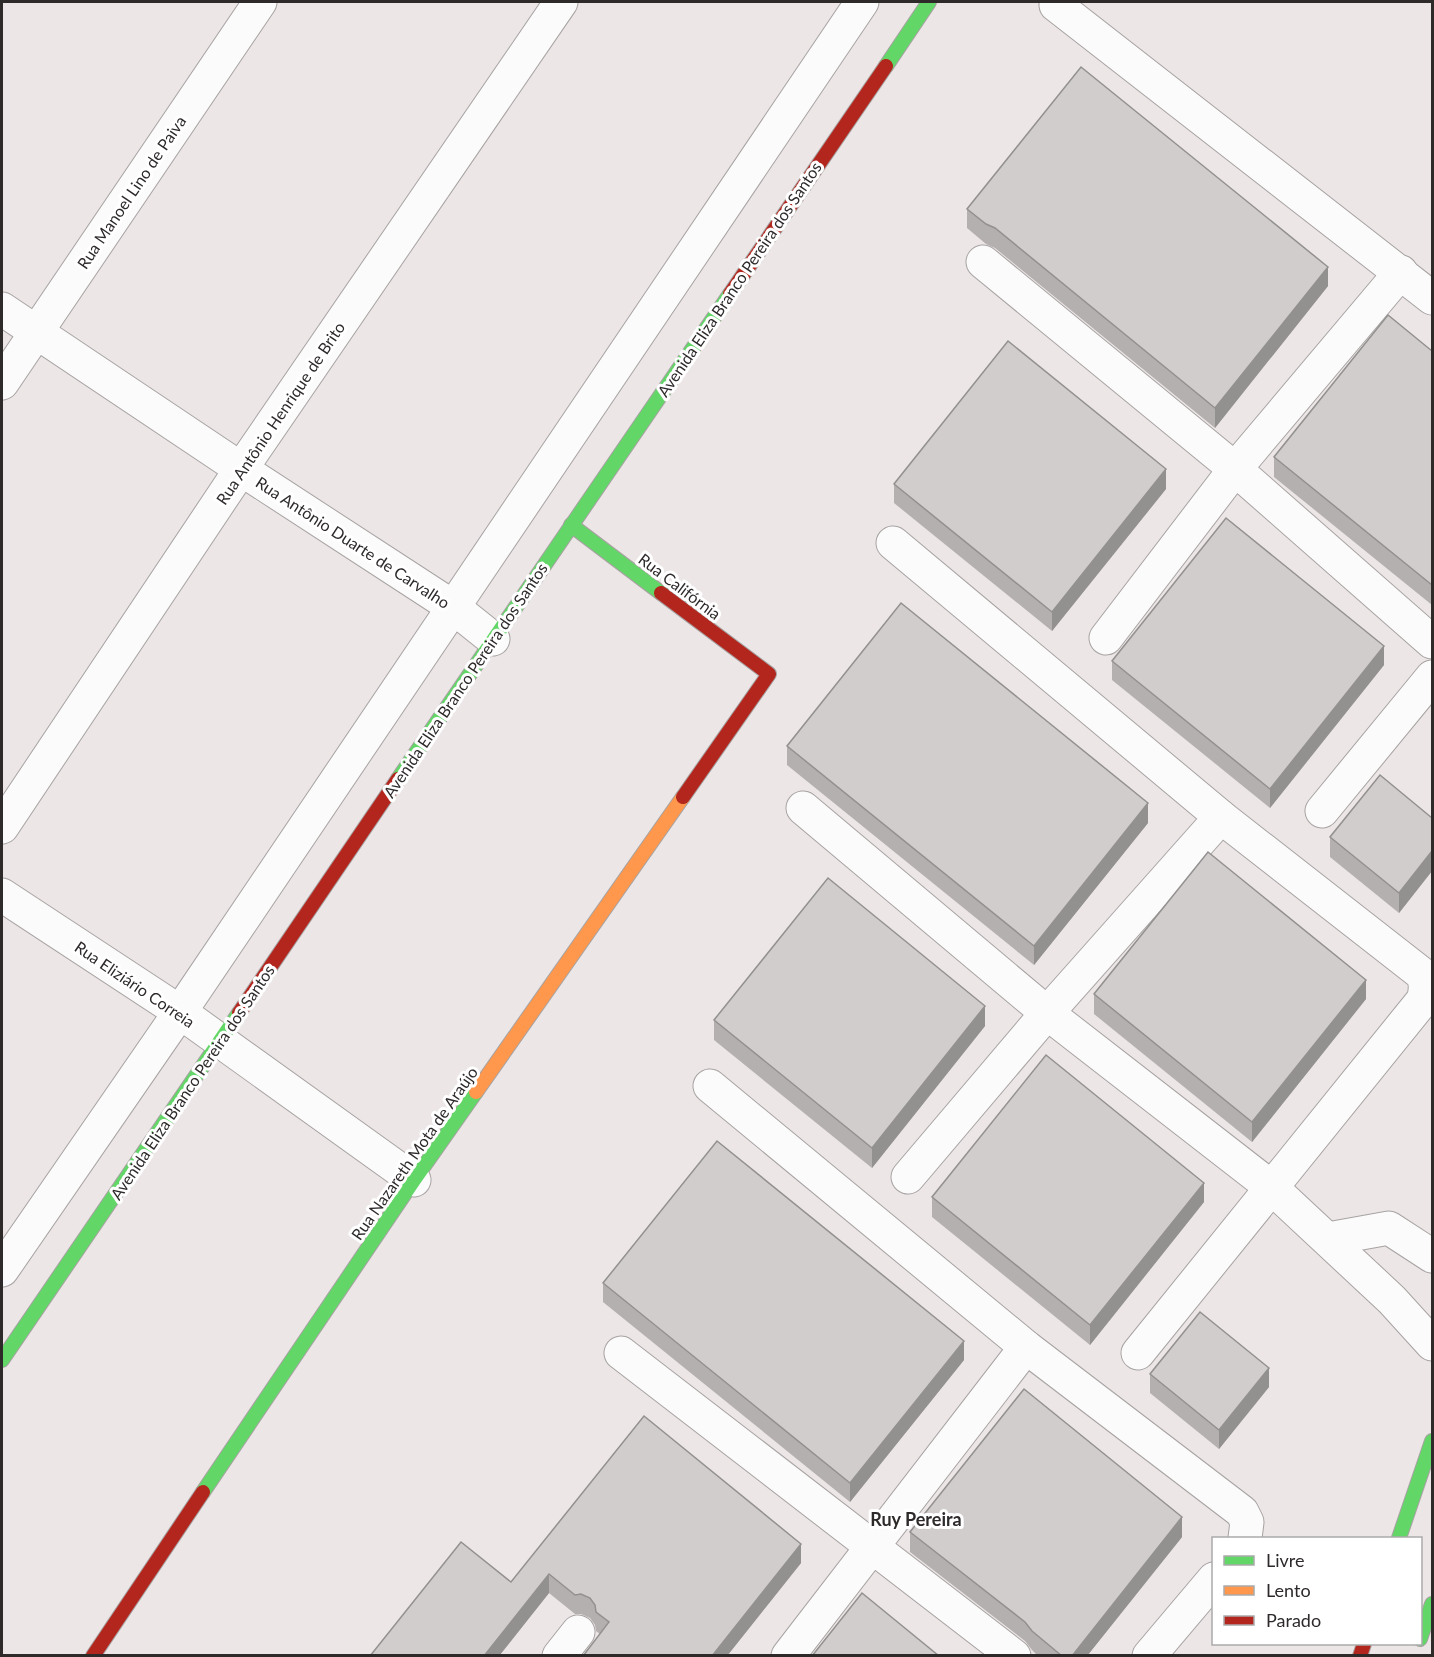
<svg xmlns="http://www.w3.org/2000/svg" width="1434" height="1657" font-family="Lato,sans-serif">
	<style>
		.lines { fill: none; stroke-linecap: round; stroke-linejoin: round }
		.street-casing { stroke: #a7a3a2; stroke-width: 35 }
		.fast-casing { stroke: #a7a3a2; stroke-width: 16 }
		.slow-casing { stroke: #a7a3a2; stroke-width: 16 }
		.jam-casing { stroke: #a7a3a2; stroke-width: 16 }
		.street { stroke: #fcfbfb; stroke-width: 33 }
		.fast { stroke: #63d668; stroke-width: 14 }
		.slow { stroke: #ff974d; stroke-width: 14 }
		.jam { stroke: #b3261e; stroke-width: 14 }
		.wall { fill: #b5b0b0 }
		.shaded-wall { fill: #939090 }
		.building { fill: #d2cdcd; stroke: #939090; stroke-width: 1.5 }
		.labels { text-anchor: middle; dominant-baseline: central; stroke-width: 6; stroke-linejoin: round; paint-order: stroke }
		.street-label { font-size: 16px; fill: #2e2a2a; stroke: #fff }
		.neighbourhood-label { font-size: 18px; font-weight: bold; fill: #2e2a2a; stroke: #fff }
	</style>
	<rect width="100%" height="100%" fill="#ece6e6"/>
	<g class="lines">
		<defs>
			<g id="street">
				<path d="M1056 5 1432 298"/>
				<path d="M983 262 1235 469 1432 642"/>
				<path d="M2 309 241 469 453 607 493 639"/>
				<path d="M2 383 260 2"/>
				<path d="M893 543 1221 817 1422 974C1427 983 1426 991 1423 1000L1138 1353"/>
				<path d="M1106 638 1235 469 1401 272"/>
				<path d="M803 808 1047 1013 1271 1187 1392 1300 1432 1344"/>
				<path d="M1322 811 1432 677"/>
				<path d="M2 827 241 469 561 2"/>
				<path d="M2 895 180 1012 414 1180"/>
				<path d="M710 1086 1026 1347 1242 1512 1247 1522 1245 1538"/>
				<path d="M908 1177 1047 1013 1221 817"/>
				<path d="M1328 1239 1389 1228 1432 1256"/>
				<path d="M2 1270 180 1012 862 2"/>
				<path d="M621 1353 1014 1656"/>
				<path d="M559 1656 578 1632"/>
				<path d="M788 1656 1026 1347"/>
				<path d="M1149 1656 1214 1579"/>
			</g>
			<g id="fast">
				<path d="M886 66 929 2"/>
				<path d="M571 525 661 593"/>
				<path d="M398 779 730 294"/>
				<path d="M2 1360 239 1013"/>
				<path d="M203 1492 414 1180 476 1092"/>
				<path d="M1399 1538 1432 1441"/>
				<path d="M1420 1639 1432 1604"/>
			</g>
			<path id="slow" d="M476 1092 683 797"/>
			<g id="jam">
				<path d="M730 294 886 66"/>
				<path d="M661 593 769 674 683 797"/>
				<path d="M239 1013 398 779"/>
				<path d="M93 1656 203 1492"/>
				<path d="M1360 1656 1364 1644"/>
			</g>
		</defs>
		<use href="#street" class="street-casing"/>
		<use href="#fast" class="fast-casing"/>
		<use href="#slow" class="slow-casing"/>
		<use href="#jam" class="jam-casing"/>
		<use href="#street" class="street"/>
		<use href="#fast" class="fast"/>
		<use href="#slow" class="slow"/>
		<use href="#jam" class="jam"/>
	</g>
	<g class="wall">
		<path d="M967 209 1328 286 1215 428 995 248 986 244 967 228Z"/>
		<path d="M1432 351V605L1274 477V457Z"/>
		<path d="M894 484 1166 489 1052 631 894 503Z"/>
		<path d="M1112 661 1384 665 1270 808 1112 680Z"/>
		<path d="M787 746 1148 823 1034 965 787 765Z"/>
		<path d="M1432 818V871L1399 913 1330 857V837Z"/>
		<path d="M1094 994 1366 999 1252 1142 1094 1014Z"/>
		<path d="M714 1020 985 1026 872 1168 714 1040Z"/>
		<path d="M932 1197 1204 1202 1090 1345 932 1217Z"/>
		<path d="M603 1283 964 1360 850 1502 603 1302Z"/>
		<path d="M1150 1374 1269 1387 1219 1449 1150 1393Z"/>
		<path d="M644 1416 801 1563 727 1656H583L600 1634 596 1631 595 1625 590 1618 581 1614H575L549 1593 499 1656H370L511 1582Z"/>
		<path d="M910 1532 1182 1537 1087 1656H1038L1032 1650 1025 1641 910 1552Z"/>
	</g>
	<g class="shaded-wall">
		<path d="M1328 267V286L1215 428V408Z"/>
		<path d="M1166 469V489L1052 631V612Z"/>
		<path d="M1384 646V665L1270 808V789Z"/>
		<path d="M1148 803V823L1034 965V946Z"/>
		<path d="M1432 851V871L1399 913V893Z"/>
		<path d="M1366 980V999L1252 1142V1122Z"/>
		<path d="M985 1006V1026L872 1168V1148Z"/>
		<path d="M1204 1183V1202L1090 1345V1325Z"/>
		<path d="M964 1341V1360L850 1502V1483Z"/>
		<path d="M1269 1368V1387L1219 1449V1430Z"/>
		<path d="M1182 1517V1537L1087 1656H1072Z"/>
		<path d="M801 1544V1563L727 1656H712Z"/>
		<path d="M549 1574V1593L499 1656H484Z"/>
	</g>
	<g class="building">
		<path d="M1081 67 1328 267 1215 408 995 228 986 224 967 209Z"/>
		<path d="M1388 315 1432 351V585L1274 457Z"/>
		<path d="M1008 341 1166 469 1052 612 894 484Z"/>
		<path d="M1226 518 1384 646 1270 789 1112 661Z"/>
		<path d="M901 603 1148 803 1034 946 787 746Z"/>
		<path d="M1380 775 1432 818V851L1399 893 1330 837Z"/>
		<path d="M1208 852 1366 980 1252 1122 1094 994Z"/>
		<path d="M828 878 985 1006 872 1148 714 1020Z"/>
		<path d="M1046 1055 1204 1183 1090 1325 932 1197Z"/>
		<path d="M717 1141 964 1341 850 1483 603 1283Z"/>
		<path d="M1200 1312 1269 1368 1219 1430 1150 1374Z"/>
		<path d="M1024 1389 1182 1517 1072 1656H1062L1032 1631 1025 1622 910 1532Z"/>
		<path d="M644 1416 801 1544 712 1656H583L609 1622 596 1612 595 1605 590 1598 581 1594 575 1595 549 1574 484 1656H370L461 1542 511 1582Z"/>
		<path d="M862 1593 939 1656H812Z"/>
	</g>
	<g class="labels">
		<g class="street-label">
			<text transform="translate(131 192) rotate(-56)">Rua Manoel Lino de Paiva</text>
			<text transform="translate(739 279) rotate(-56)">Avenida Eliza Branco Pereira dos Santos</text>
			<text transform="translate(280 413) rotate(-56)">Rua Antônio Henrique de Brito</text>
			<text transform="translate(353 542) rotate(33)">Rua Antônio Duarte de Carvalho</text>
			<text transform="translate(680 586) rotate(37)">Rua Califórnia</text>
			<text transform="translate(465 680) rotate(-56)">Avenida Eliza Branco Pereira dos Santos</text>
			<text transform="translate(135 984) rotate(34)">Rua Eliziário Correia</text>
			<text transform="translate(192 1082) rotate(-56)">Avenida Eliza Branco Pereira dos Santos</text>
			<text transform="translate(414 1153) rotate(-55)">Rua Nazareth Mota de Araújo</text>
		</g>
		<g class="neighbourhood-label">
			<text x="916" y="1519">Ruy Pereira</text>
		</g>
	</g>
	<rect width="1434" height="1657" fill="none" stroke="#2e2a2a" stroke-width="6"/>
	<rect x="1212" y="1537" width="210" height="108" fill="#ffffff" stroke="#abaaaa" stroke-width="1.5"/>
	<rect x="1224" y="1556" width="30" height="9" fill="#63d668" stroke="#abaaaa" stroke-width="1.5"/>
	<text x="1266" y="1567" font-size="18" fill="#2e2a2a">Livre</text>
	<rect x="1224" y="1586" width="30" height="9" fill="#ff974d" stroke="#abaaaa" stroke-width="1.5"/>
	<text x="1266" y="1597" font-size="18" fill="#2e2a2a">Lento</text>
	<rect x="1224" y="1616" width="30" height="9" fill="#b3261e" stroke="#abaaaa" stroke-width="1.5"/>
	<text x="1266" y="1627" font-size="18" fill="#2e2a2a">Parado</text>
</svg>
